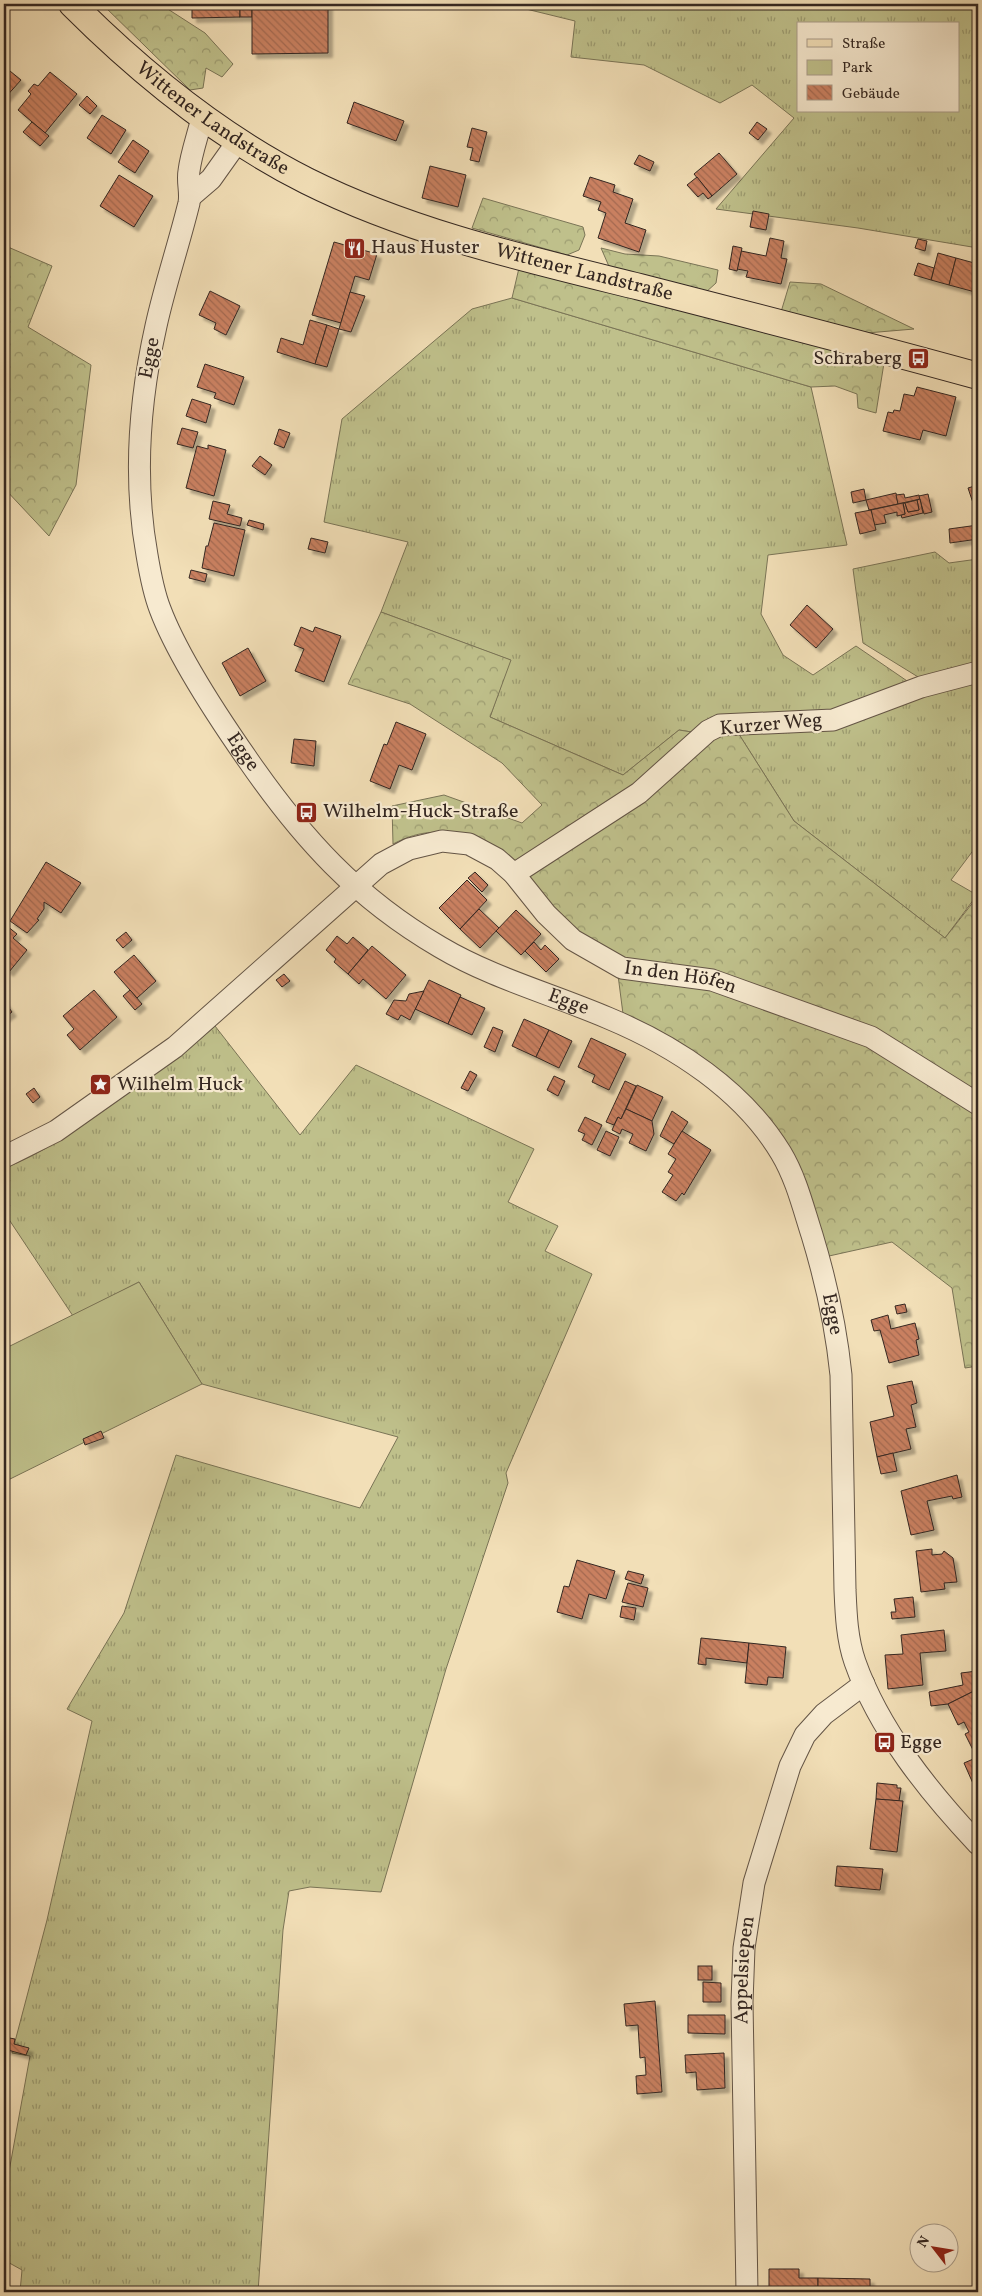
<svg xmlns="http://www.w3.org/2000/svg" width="982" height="2296" font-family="Vollkorn,serif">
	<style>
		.grass { fill: url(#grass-tufts); stroke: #7a7456; fill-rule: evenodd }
		.forest { fill: url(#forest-crowns); stroke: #7a7456 }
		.park { fill: #bfc08b; stroke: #7a7456 }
		.building { fill: url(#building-back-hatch); stroke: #342721; filter: url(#shadow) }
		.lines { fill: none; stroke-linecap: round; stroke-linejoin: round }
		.minor-casing { stroke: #645546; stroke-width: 23 }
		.major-casing { stroke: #342721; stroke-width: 28 }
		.minor { stroke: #f7ead0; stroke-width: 21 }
		.major { stroke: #f2dfb7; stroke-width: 26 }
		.labels { text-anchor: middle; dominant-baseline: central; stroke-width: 4.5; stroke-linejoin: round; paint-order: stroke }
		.street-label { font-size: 20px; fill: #342721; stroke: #f7ead0 }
		.poi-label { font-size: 20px; fill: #342721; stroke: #f7ead0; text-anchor: start }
	</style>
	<defs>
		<pattern id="grass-tufts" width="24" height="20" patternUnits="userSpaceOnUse" patternTransform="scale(1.25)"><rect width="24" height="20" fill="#bfc08b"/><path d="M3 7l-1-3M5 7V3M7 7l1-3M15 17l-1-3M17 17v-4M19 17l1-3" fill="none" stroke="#9c9c71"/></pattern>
		<pattern id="forest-crowns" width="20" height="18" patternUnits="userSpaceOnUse" patternTransform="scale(1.25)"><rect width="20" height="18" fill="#bfc08b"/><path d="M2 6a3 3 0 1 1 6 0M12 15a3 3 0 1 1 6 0" fill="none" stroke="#9c9c71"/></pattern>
		<pattern id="building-back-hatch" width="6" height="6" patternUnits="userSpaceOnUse" patternTransform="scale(1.25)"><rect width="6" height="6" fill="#c98061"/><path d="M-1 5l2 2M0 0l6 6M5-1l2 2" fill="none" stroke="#a46950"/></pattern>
		<filter id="shadow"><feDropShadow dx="4.5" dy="4.5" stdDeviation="1" flood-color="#0004"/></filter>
	</defs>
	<rect width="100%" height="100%" fill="#f2dfb7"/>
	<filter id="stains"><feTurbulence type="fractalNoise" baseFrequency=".004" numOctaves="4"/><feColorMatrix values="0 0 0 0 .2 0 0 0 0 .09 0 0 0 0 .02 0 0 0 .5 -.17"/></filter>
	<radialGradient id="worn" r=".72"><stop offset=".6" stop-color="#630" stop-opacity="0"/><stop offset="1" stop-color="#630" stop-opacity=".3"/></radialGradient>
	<g class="grass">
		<path d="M523 4H978V248L858 228 716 209 794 118 752 85 720 103 644 65 571 57 575 21 522 8ZM798 24H958V111H798Z"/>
		<path d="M512 298 811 387 847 545 768 555 761 614 783 655 813 675 856 646 913 685 833 714 698 733 679 730 623 775 490 717 510 660 381 612 408 542 324 522 342 419 472 309Z"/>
		<path d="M935 552 949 563 978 559V666L923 680 863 643 853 569Z"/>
		<path d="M978 679V844L951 880 977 895 945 938 794 821 735 728 836 725Z"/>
		<path d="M215 1026 300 1135 356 1065 534 1149 508 1202 558 1226 545 1251 592 1274 506 1473 508 1483 446 1669 381 1892 310 1887 289 1891 283 1930 258 2292H20L22 2270 4 2260V2199L30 2056 12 2053 47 1920 92 1721 67 1709 124 1613 176 1455 360 1508 398 1437 202 1384 139 1282 73 1316 4 1212V1168C41 1155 73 1131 105 1108 143 1082 181 1057 215 1026Z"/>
	</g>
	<g class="forest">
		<path d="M102 4H160L205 33 233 64 222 77 206 68 203 88 190 90Z"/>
		<path d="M483 198 583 227 585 235 579 250 567 255 472 228Z"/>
		<path d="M8 247 52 266 28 327 91 365 76 485 49 536 4 488V262Z"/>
		<path d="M601 248 625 254 659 256 718 270 716 283 705 293 611 271Z"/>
		<path d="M519 268 884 363 876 413 858 408 857 394 835 386 811 387 512 298Z"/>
		<path d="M790 282 821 284 914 329 855 334 781 312Z"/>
		<path d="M381 612 511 660 490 717 623 775 679 730 698 733 735 728 794 821 945 938 978 896V1366L965 1368 952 1288 892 1242 829 1256 822 1233 758 1107 623 1014 618 975 473 838C442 830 422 829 393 844L392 806 444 795 522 823 542 805 502 763 410 704 348 684Z"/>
	</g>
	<path class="park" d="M139 1282 202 1384 4 1482V1349Z"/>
	<g class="building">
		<path d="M192 4H240V17L192 18Z"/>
		<rect x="240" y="4" width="12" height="13"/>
		<path d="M252 4H328V53L252 54Z"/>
		<path d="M10 71 21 80 4 99V78Z"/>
		<path d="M50 72 77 94 45 133 18 110 31 94 28 91 34 84 38 86Z"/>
		<path d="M87 96 97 106 90 114 79 105Z"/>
		<path d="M354 102 404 121 396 141 347 123Z"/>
		<path d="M102 115 126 130 111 154 87 138Z"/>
		<path d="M32 122 49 136 40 146 23 132Z"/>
		<path d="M757 122 767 129 758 140 749 133Z"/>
		<path d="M472 128 487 132 479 162 470 160 473 148 467 147Z"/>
		<path d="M133 140 149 151 135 173 118 162Z"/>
		<path d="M719 153 737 174 712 196 694 174Z"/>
		<path d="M639 155 654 162 650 171 634 164Z"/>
		<path d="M430 166 466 175 458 207 422 198Z"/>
		<path d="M119 175 153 196 134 227 100 206Z"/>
		<path d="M590 177 615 185 613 192 633 199 625 223 646 230 639 252 598 238 606 213 598 210 601 202 583 196Z"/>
		<path d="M697 177 712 196 708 199 703 193 698 197 687 185Z"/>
		<path d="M753 211 769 214 766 230 750 227Z"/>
		<path d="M770 238 784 241 781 258 787 259 781 284 746 277 748 271 737 269 741 251 766 256Z"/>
		<path d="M918 239 927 241 925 251 915 248Z"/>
		<path d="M334 242 377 254 369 280 355 276 341 323 312 315Z"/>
		<path d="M733 246 742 248 737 271 729 269Z"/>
		<path d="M938 253 956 258 949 285 931 280Z"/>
		<path d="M956 258 978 264V278L975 292 949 285Z"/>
		<path d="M918 263 934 268 931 280 914 275Z"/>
		<path d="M210 291 240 306 226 335 214 329 216 323 199 315Z"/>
		<path d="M350 292 365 296 351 332 339 329Z"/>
		<path d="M310 320 327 325 315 364 277 352 281 338 303 345Z"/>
		<path d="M327 325 339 329 327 367 315 364Z"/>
		<path d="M205 364 244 377 234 405 214 398 216 393 197 387Z"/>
		<path d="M917 387 956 397 946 436 923 430 920 440 883 431 888 412 893 413 894 410 900 411 904 394 914 396Z"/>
		<path d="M192 399 211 405 206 423 186 416Z"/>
		<path d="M182 428 198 432 193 448 177 444Z"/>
		<path d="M279 429 290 433 284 448 274 444Z"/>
		<path d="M208 445 226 450 214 496 186 488 197 446 208 449Z"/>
		<path d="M260 456 272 465 265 475 252 466Z"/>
		<path d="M978 485V501L973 503 968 488Z"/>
		<path d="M864 489 866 500 853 503 851 492Z"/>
		<path d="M896 493 898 504 869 510 866 500Z"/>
		<path d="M904 494 905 498 919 495 920 499 898 504 896 495Z"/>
		<path d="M928 494 932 512 924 514 919 496Z"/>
		<path d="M920 499 923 513 902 518 901 515 905 514 903 503H905L908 512 919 510 917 500Z"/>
		<path d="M917 500 919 510 908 512 905 503Z"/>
		<path d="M213 501 230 505 227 514 242 518 240 526 209 519Z"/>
		<path d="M903 503 905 514 897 516V512L884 515 886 523 874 525 871 510Z"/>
		<path d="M871 510 876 530 860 534 855 513Z"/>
		<path d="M249 520 264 524 263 530 247 525Z"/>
		<path d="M214 523 245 530 234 576 202 568 206 546H208Z"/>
		<path d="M978 525V539L950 543 949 529Z"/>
		<path d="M311 538 328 542 325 553 308 549Z"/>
		<path d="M191 570 207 574 205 582 189 578Z"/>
		<path d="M807 605 833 629 816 648 790 625Z"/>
		<path d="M301 627 313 632 315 627 341 636 324 682 295 671 304 649 294 645Z"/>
		<path d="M248 648 266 681 240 696 222 663Z"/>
		<path d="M396 722 426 734 412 770 399 765 390 789 370 781 384 744 387 745Z"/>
		<path d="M294 739 316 741 314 766 291 763Z"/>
		<path d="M46 862 81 883 61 913 44 902V909L37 919 39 920 27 933 10 921Z"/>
		<path d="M475 872 488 885 482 892 468 878Z"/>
		<path d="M467 880 487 900 460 929 439 908Z"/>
		<path d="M479 909 499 928 480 948 460 929Z"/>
		<path d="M516 910 541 934 521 955 496 931Z"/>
		<path d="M7 926 17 934 13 938 27 950 9 972 4 968V930Z"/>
		<path d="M126 932 132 940 123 948 116 940Z"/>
		<path d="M337 936 347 944 353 937 368 950 348 974 334 962 336 959 326 950Z"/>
		<path d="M534 942 541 950 545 945 559 959 546 972 525 951Z"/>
		<path d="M372 946 406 975 386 999 363 979 359 984 348 974Z"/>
		<path d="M134 955 156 981 137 998 114 972Z"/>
		<path d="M284 974 290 981 282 987 276 980Z"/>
		<path d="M429 980 461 995 448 1024 415 1009Z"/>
		<path d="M94 990 117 1017 80 1050 67 1035 74 1029 63 1016Z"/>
		<path d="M130 990 142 1004 135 1010 123 996Z"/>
		<path d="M424 991 410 1020 401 1015 398 1020 386 1014 394 1000 406 1001 409 994Z"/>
		<path d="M460 997 485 1008 472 1035 448 1024Z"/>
		<path d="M4 1001 12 1012 4 1018Z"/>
		<path d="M524 1019 549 1030 536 1057 512 1046Z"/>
		<path d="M493 1027 503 1031 495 1052 484 1047Z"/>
		<path d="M549 1030 572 1041 559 1068 536 1057Z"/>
		<path d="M591 1038 626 1054 609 1090 592 1082 595 1075 578 1067Z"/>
		<path d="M470 1071 477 1075 468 1091 461 1088Z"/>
		<path d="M554 1076 565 1081 558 1096 547 1090Z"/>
		<path d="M625 1081 636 1086 621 1119 618 1117 614 1125 606 1122Z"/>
		<path d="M637 1085 663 1097 652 1121 626 1109Z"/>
		<path d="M34 1088 40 1097 33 1103 26 1094Z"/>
		<path d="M626 1109 652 1121 654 1134 646 1151 629 1143 633 1134 622 1129 620 1134 612 1130 618 1117 621 1119Z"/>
		<path d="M672 1111 688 1122 674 1144 660 1136Z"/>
		<path d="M585 1117 602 1125 592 1145 582 1140 585 1134 578 1131Z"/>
		<path d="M606 1131 619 1137 610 1156 597 1150Z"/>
		<path d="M682 1131 711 1150 684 1195 682 1193 676 1201 662 1192 673 1175 668 1172 676 1159 668 1154Z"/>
		<path d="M905 1304 907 1312 897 1314 895 1306Z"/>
		<path d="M888 1315 891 1329 915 1323 919 1339 916 1340 919 1355 889 1363 880 1330 874 1331 871 1320Z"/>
		<path d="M912 1381 917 1403 911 1405 916 1427 906 1429 911 1449 877 1457 870 1422 894 1416 887 1386Z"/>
		<path d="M101 1431 104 1438 85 1445 83 1439Z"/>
		<path d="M893 1453 897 1471 881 1474 877 1457Z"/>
		<path d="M957 1475 962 1497 953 1499 952 1496 927 1501 934 1530 911 1535 901 1491Z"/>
		<path d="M932 1549V1555L942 1554 944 1551 953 1558 957 1582 944 1583 945 1589 921 1592 916 1551Z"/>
		<path d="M577 1560 615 1571 606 1599 589 1594 582 1619 557 1612 564 1586 569 1587Z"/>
		<path d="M628 1571 644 1575 641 1584 625 1579Z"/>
		<path d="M628 1583 648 1588 643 1607 622 1602Z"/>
		<path d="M913 1597 915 1617 892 1619 891 1612H896L894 1599Z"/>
		<path d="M622 1606 636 1608 634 1620 620 1617Z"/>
		<path d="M944 1630 946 1651 920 1653 923 1685 888 1689 885 1655 903 1654 901 1635Z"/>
		<path d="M701 1638 749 1643 747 1663 706 1658V1665L698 1664Z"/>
		<path d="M749 1643 786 1647 783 1678 768 1677 767 1685 745 1683Z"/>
		<path d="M977 1671 978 1689 948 1704 931 1706 929 1692 963 1685 961 1673Z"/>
		<path d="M978 1689V1748L973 1750 965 1734 969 1732 964 1722 958 1725 948 1704Z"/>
		<path d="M978 1757V1787L975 1788 964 1763Z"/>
		<path d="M877 1783 897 1785V1788H901L899 1801 876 1799Z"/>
		<path d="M876 1799 903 1801 897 1852 870 1849Z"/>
		<path d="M837 1866 883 1869 880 1890 835 1886Z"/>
		<rect x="698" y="1966" width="14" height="14"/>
		<path d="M703 1982 721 1983V2002H703Z"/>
		<path d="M655 2001 662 2092 637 2094 636 2076 646 2075 645 2057 640 2058 638 2025 626 2026 624 2004Z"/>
		<path d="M688 2015H725V2034L688 2033Z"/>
		<path d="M4 2037 15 2039 14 2044 29 2048 26 2055 4 2049Z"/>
		<path d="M724 2053 725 2088 697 2090 696 2072 686 2073 685 2055Z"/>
		<path d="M769 2269H799V2278H818V2292H769Z"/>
		<path d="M818 2278 870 2279V2292H818Z"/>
	</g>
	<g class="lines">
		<defs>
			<g id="minor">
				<path id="s1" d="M202 118C198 135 191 154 189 171 187 182 191 192 189 203 179 244 165 285 156 326 139 402 133 477 147 555 150 573 153 591 160 609 178 657 218 717 248 760 302 838 356 898 440 947 492 978 552 994 608 1018 675 1046 743 1090 781 1153 796 1178 803 1207 812 1235 826 1281 836 1326 841 1375L845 1590C846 1614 847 1639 855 1662 879 1730 929 1792 978 1844"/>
				<path d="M190 197 211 179 238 141"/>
				<path d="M514 874 639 793 708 731 720 725 833 720 921 687 978 672"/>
				<path id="s2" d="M4 1157 56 1131 175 1047 381 864 409 849 442 841 469 844 497 859 514 874 546 914 573 940 622 968 712 980 871 1037 978 1104"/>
				<path id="s3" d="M747 2292 742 2002 744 1948 754 1883 790 1766 805 1735 824 1714 864 1684"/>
			</g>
			<g id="major">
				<path id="s4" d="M72 4C142 74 218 136 307 181 411 233 527 259 640 287 753 316 866 345 978 376"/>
			</g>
		</defs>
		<use href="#minor" class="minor-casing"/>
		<use href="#major" class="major-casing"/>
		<use href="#minor" class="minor"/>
		<use href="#major" class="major"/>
	</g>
	<defs>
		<symbol id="restaurant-square" viewBox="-11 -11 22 22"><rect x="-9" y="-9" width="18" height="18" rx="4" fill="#8f2418" stroke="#f7ead0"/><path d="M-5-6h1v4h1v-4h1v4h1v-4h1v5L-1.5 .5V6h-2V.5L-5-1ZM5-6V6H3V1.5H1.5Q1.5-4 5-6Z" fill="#fff"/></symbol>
		<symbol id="bus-square" viewBox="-11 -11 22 22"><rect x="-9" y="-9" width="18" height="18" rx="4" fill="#8f2418" stroke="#f7ead0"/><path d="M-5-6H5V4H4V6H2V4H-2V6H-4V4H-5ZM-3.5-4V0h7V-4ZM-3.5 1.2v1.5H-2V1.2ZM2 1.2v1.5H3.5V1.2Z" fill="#fff"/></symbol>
		<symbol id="sight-square" viewBox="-11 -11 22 22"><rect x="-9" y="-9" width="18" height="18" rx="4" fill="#8f2418" stroke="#f7ead0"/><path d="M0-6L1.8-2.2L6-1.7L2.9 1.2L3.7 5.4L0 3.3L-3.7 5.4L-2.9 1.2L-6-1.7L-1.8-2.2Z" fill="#fff"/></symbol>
	</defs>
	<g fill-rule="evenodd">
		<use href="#restaurant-square" x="342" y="236" width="25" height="25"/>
		<use href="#bus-square" x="906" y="346" width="25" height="25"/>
		<use href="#bus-square" x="294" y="800" width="25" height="25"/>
		<use href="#sight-square" x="88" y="1072" width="25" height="25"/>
		<use href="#bus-square" x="872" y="1730" width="25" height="25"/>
	</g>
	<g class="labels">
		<g class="street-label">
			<text stroke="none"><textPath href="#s4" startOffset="182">Wittener Landstraße</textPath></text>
			<text stroke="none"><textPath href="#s4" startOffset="588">Wittener Landstraße</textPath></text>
			<text transform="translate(150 358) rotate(-79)">Egge</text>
			<text transform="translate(771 725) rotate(-5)">Kurzer Weg</text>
			<text stroke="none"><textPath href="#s1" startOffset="666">Egge</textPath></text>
			<text stroke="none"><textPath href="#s2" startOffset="831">In den Höfen</textPath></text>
			<text stroke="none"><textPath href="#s1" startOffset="1086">Egge</textPath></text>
			<text stroke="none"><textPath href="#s1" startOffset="1521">Egge</textPath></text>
			<text stroke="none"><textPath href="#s3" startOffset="322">Appelsiepen</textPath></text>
		</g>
		<g class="poi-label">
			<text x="371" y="248">Haus Huster</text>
			<text x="902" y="359" text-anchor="end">Schraberg</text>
			<text x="323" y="812">Wilhelm-Huck-Straße</text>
			<text x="117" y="1085">Wilhelm Huck</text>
			<text x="900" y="1743">Egge</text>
		</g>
	</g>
	<rect width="982" height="2296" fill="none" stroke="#f2dfb7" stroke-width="20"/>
	<rect x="5" y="5" width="972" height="2286" fill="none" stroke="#342721" stroke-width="2.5"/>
	<rect x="10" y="10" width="962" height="2276" fill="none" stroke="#342721"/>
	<rect x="797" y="22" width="162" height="90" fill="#f7ead0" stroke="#a99c8a"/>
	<rect x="807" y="39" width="25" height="8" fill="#f2dfb7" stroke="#a99c8a"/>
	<text x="842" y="48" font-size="15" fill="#342721">Straße</text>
	<rect x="807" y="60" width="25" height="15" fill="#bfc08b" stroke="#a99c8a"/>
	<text x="842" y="72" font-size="15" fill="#342721">Park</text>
	<rect x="807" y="85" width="25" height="15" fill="url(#building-back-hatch)" stroke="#a99c8a"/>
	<text x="842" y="98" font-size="15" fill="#342721">Gebäude</text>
	<g transform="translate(934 2248) rotate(301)"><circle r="24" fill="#f7ead0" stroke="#a99c8a"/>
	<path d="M0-4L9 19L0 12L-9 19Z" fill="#8f2418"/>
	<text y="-8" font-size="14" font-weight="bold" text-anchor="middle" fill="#342721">N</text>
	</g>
	<rect width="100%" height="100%" filter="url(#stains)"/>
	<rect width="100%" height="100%" fill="url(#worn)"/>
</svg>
